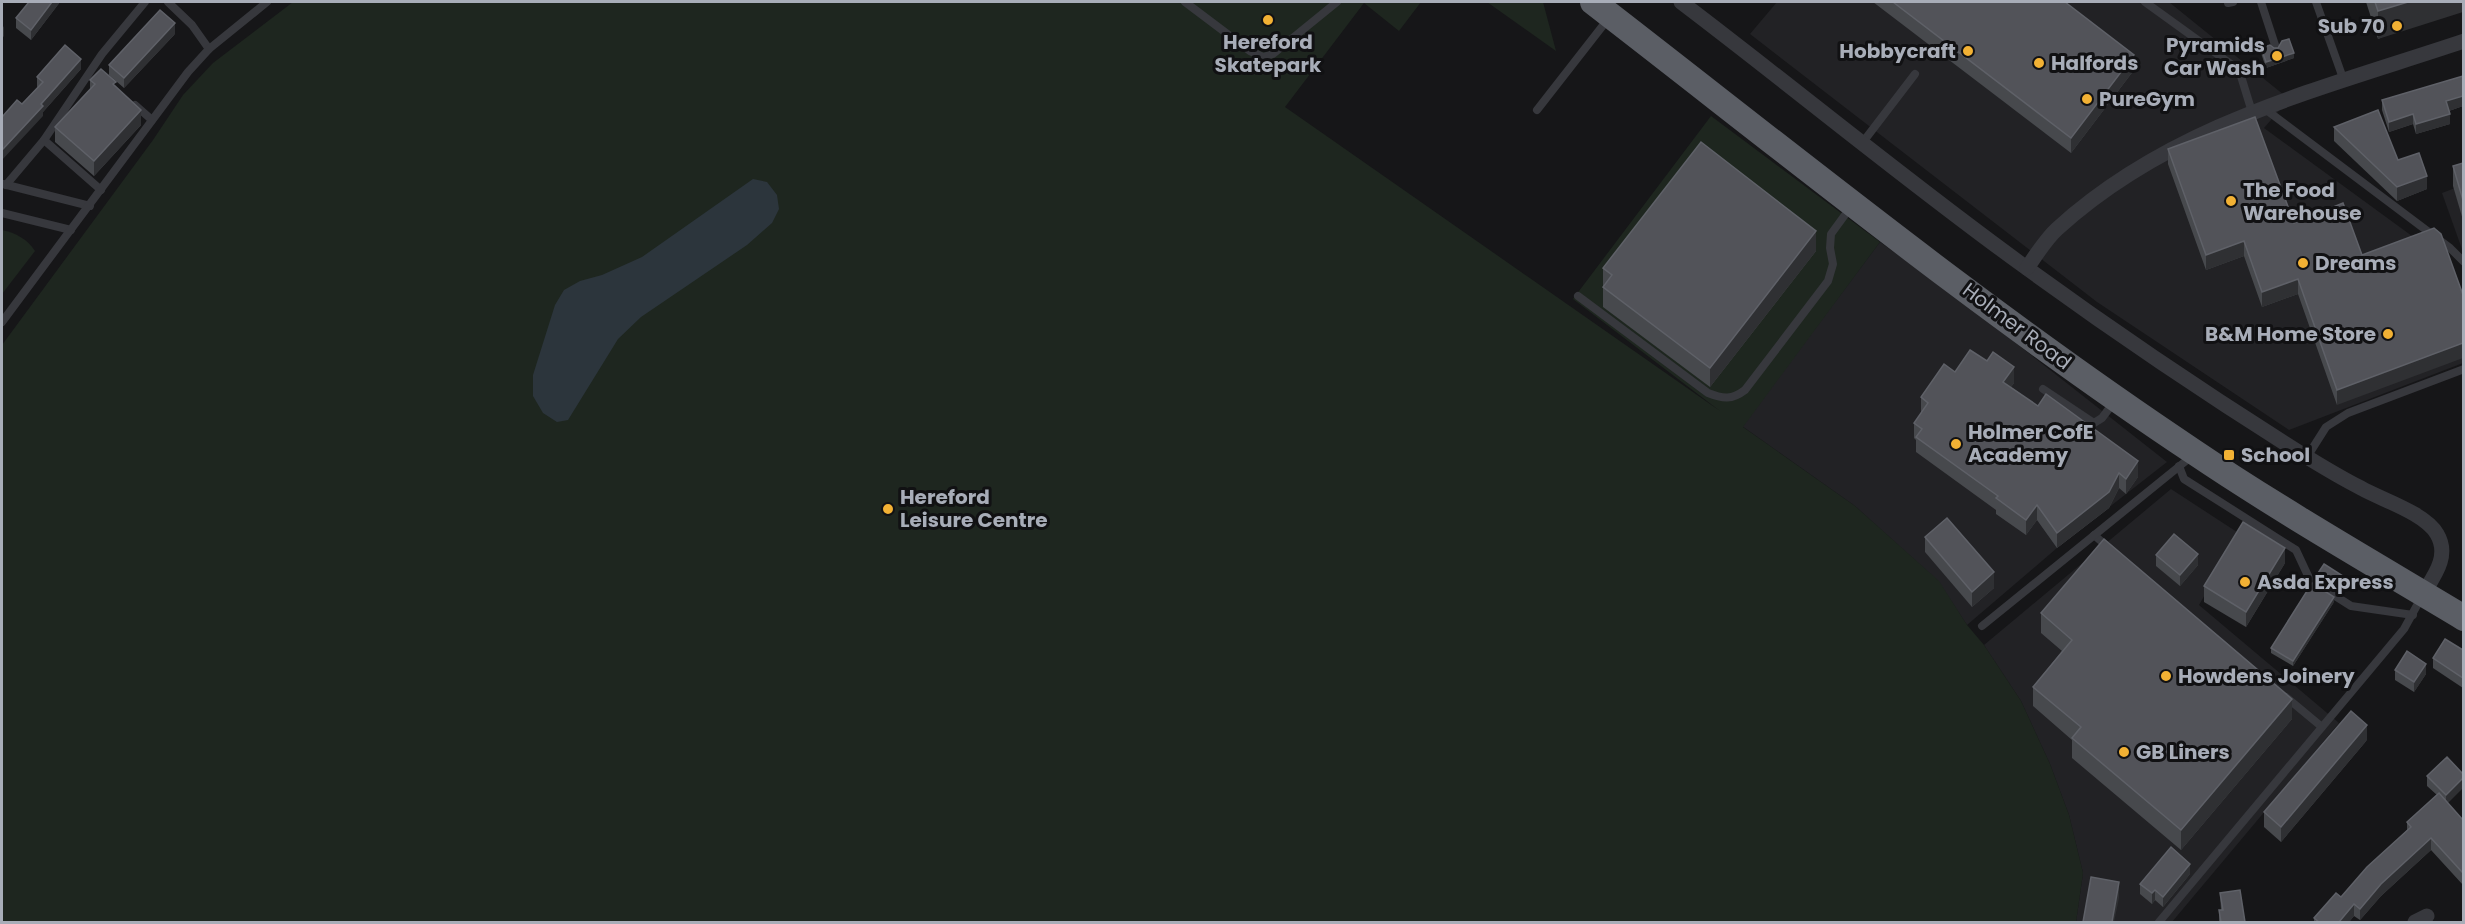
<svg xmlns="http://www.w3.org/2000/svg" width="2465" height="924" font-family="Poppins,sans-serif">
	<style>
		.built { fill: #222225 }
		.green { fill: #1e261f }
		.water { fill: #2c353c }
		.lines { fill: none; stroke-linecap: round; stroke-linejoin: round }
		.service { stroke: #37383d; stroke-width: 8 }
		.minor { stroke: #37383d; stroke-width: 15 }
		.trunk { stroke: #5b5e65; stroke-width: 26 }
		.wall { fill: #47494d }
		.shaded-wall { fill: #2f3033 }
		.building { fill: #525359; stroke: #5f6168; stroke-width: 1.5 }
		.poi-dot { fill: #f2b134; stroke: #111113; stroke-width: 2 }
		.labels { text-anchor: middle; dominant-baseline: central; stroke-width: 6; stroke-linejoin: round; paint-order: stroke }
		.poi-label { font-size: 20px; font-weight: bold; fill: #a8adb8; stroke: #111113; text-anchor: start }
		.street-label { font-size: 20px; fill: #a8adb8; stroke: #111113 }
	</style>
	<rect width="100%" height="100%" fill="#161618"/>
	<g class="built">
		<path d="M1777 2H2169L2289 99 2264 128 2449 263 2463 303V363L2289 430 2097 302 1750 34Z"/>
		<path d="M2463 185V252L2442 193Z"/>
		<path d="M1880 242 1970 307 2167 462 2057 548 1967 625 1938 581 1855 506 1742 426Z"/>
		<path d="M2171 489 2240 534 2199 605 2339 723 2172 922H2076L2083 873 2069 815 2050 764 2021 701 1984 645Z"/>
	</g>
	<g class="green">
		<path d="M293 2H1421L1399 31 1364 3 1285 107 1720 411 1573 299 1711 116 1880 242 1743 427 1855 506 1939 581 1967 625 1984 645 2021 701 2050 764 2069 815 2083 873 2076 922H2V345L153 140 183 95 213 63Z"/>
		<path d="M1487 2H1543L1556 51Z"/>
		<path d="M2 230C16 233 27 239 35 251L2 294Z"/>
	</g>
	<path class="water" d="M753 179 767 182 777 195 779 209 772 223 747 245 641 317 618 339 568 420 557 422 543 413 533 396V375L555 305 564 290 580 281 602 275 642 257Z"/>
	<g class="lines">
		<g class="service">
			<path d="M168 2 192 25 209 49"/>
			<path d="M1185 2 1250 51 1263 57 1273 54 1337 2"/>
			<path d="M2145 2 2235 67 2240 73 2252 112"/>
			<path d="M2261 2 2276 48"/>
			<path d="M2316 2 2344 81"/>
			<path d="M2228 3 2233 2"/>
			<path d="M135 105 152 120"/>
			<path d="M2265 109 2450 248 2464 262"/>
			<path d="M1537 110 1608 19"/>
			<path d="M44 140 101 190"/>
			<path d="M1863 142 1915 74"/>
			<path d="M3 184 90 206"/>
			<path d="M6 185 44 140 102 54 145 2"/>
			<path d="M2 213 71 230"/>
			<path d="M1578 296 1708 393C1723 399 1732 400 1745 390L1828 281 1833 264 1830 248 1831 234 1850 208"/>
			<path d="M2 322 188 72 209 49 267 2"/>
			<path d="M2043 389 2094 423 2102 418 2114 402"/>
			<path d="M2307 457 2326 427 2348 413 2464 369"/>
			<path d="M2179 466 2184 479 2296 550 2310 580 2351 606 2413 615"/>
			<path d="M2094 535 2109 548"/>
			<path d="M1982 626 2192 456"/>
			<path d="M2286 697 2322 727"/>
			<path d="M2159 922 2404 629 2421 598"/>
		</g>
		<g class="minor">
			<path d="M1681 2C1797 90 1910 184 2028 269 2116 333 2205 393 2297 451 2318 464 2339 477 2361 488 2382 500 2425 513 2437 534 2450 556 2434 576 2423 594"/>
			<path d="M2027 268C2036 255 2046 239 2057 229 2172 124 2321 89 2464 41"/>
			<path d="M2415 922 2427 916"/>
		</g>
		<path class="trunk" d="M1593 2C1791 155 1985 313 2194 452 2280 510 2374 564 2464 618"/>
	</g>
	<g class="wall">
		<path d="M29 2H60L31 40 16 28V18Z"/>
		<path d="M1873 2H2065L2134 70 2071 153Z"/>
		<path d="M2366 2H2463L2378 39Z"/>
		<path d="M175 34 124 88 109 75V65Z"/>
		<path d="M2261 48H2274L2294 58 2266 68 2261 53Z"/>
		<path d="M81 69 43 112V116L37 86V77Z"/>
		<path d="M2463 76V106L2449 111 2450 124 2416 134 2413 124 2389 132 2382 110V100Z"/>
		<path d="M90 80 116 87 141 125 94 176 55 142V127L90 89Z"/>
		<path d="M2334 127 2398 160 2427 189 2397 201 2334 141Z"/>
		<path d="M2168 149 2294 223 2343 203 2337 405 2298 294 2262 307 2244 256 2206 270 2168 164Z"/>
		<path d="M2463 163V220L2453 186V166Z"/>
		<path d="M1816 251 1710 387 1603 307V268Z"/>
		<path d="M1955 372 2014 383 2011 387 2138 477 2126 494 2119 488 2109 508 2057 548 2037 520 2026 535 1996 514V510L1916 452V440L1914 438V423L1921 413V397Z"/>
		<path d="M1925 537 1994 588 1972 607 1925 552Z"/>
		<path d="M2156 555 2198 565 2180 586 2156 566Z"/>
		<path d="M2285 563 2246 627 2204 602V586Z"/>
		<path d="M2318 573 2346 583 2340 592 2318 578Z"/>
		<path d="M2334 602 2293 666 2271 653V648Z"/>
		<path d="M2041 613 2292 719 2181 850 2072 758V740L2033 706V687L2062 651 2041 633Z"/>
		<path d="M2463 650V688L2433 668V658Z"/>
		<path d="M2395 670 2426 674 2414 692 2395 680Z"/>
		<path d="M2367 740 2281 842 2264 827V812Z"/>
		<path d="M2447 757 2448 803 2463 820V885L2431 850 2381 896 2360 920 2354 916 2349 922H2314V918L2341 897 2407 830V822L2437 795 2427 786V776Z"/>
		<path d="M2190 874 2163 907 2155 900 2152 904 2140 894V884Z"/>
		<path d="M2220 893 2245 922H2219V910H2221Z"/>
	</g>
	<g class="shaded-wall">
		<path d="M52 2H60L31 40V30Z"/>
		<path d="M2408 2H2463V12L2378 39V11Z"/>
		<path d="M175 23V34L124 88V78Z"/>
		<path d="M4 26V36L2 39V29Z"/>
		<path d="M2294 53V58L2266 68V62Z"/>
		<path d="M2134 55V70L2071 153V138Z"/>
		<path d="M81 59V69L43 112V116L2 160V150Z"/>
		<path d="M2463 96V106L2446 112V101Z"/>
		<path d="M141 110V125L94 176V161Z"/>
		<path d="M2413 114V124L2389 132V122Z"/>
		<path d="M2450 114V124L2416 134V124Z"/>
		<path d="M2427 176V189L2397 201V187Z"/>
		<path d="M1816 231V251L1710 387V368Z"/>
		<path d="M2244 241V256L2206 270V255Z"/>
		<path d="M2298 279V294L2262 307V292Z"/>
		<path d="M2463 343V358L2337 405V390Z"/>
		<path d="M2014 367V383L2003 397V382Z"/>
		<path d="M2138 461V477L2126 494V479Z"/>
		<path d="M2119 473V488L2109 508 2057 548V533Z"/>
		<path d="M2037 505V520L2026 535V520Z"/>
		<path d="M2285 548V563L2246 627V612Z"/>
		<path d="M2198 554V565L2180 586V575Z"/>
		<path d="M1994 572V588L1972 607V592Z"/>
		<path d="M2346 578V583L2340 592V587Z"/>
		<path d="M2334 597V602L2293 666V661Z"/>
		<path d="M2426 664V674L2414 692V682Z"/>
		<path d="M2292 699V719L2181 850V830Z"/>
		<path d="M2367 725V740L2281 842V827Z"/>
		<path d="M2463 778V788L2446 805V795Z"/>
		<path d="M2431 838V850L2381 896 2360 920V909L2381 884Z"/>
		<path d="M2190 864V874L2163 907V897Z"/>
		<path d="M2119 882V898L2114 922H2112Z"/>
		<path d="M2155 890V900L2152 904V893Z"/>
		<path d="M2354 904V916L2349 922H2339Z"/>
	</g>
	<g class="building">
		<path d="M29 2H52L31 30 16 18Z"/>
		<path d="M1893 2H2065L2134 55 2071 138Z"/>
		<path d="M2375 2H2408L2378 11Z"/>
		<path d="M160 10 175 23 124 78 109 65Z"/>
		<path d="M2289 39 2294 53 2266 62 2261 48 2270 45 2274 48H2278L2282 41Z"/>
		<path d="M65 45 81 59 41 104 43 106 2 150V117L17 100 22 104 43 82 37 77Z"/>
		<path d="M101 69 116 82 113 84 141 110 94 161 55 127 95 84 90 80Z"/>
		<path d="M2463 76V96L2446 101 2450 114 2416 124 2413 114 2389 122 2382 100Z"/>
		<path d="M2378 110 2398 160 2419 153 2427 176 2397 187 2334 127Z"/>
		<path d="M2255 117 2294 223 2343 203 2362 255 2434 228 2441 234 2463 295V343L2337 390 2298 279 2262 292 2244 241 2206 255 2168 149Z"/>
		<path d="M1701 142 1816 231 1710 368 1603 287 1612 275 1603 268Z"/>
		<path d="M2463 163V200L2453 166Z"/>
		<path d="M1970 350 1987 361 1993 352 2014 367 2003 382 2038 406 2046 394 2138 461 2126 479 2119 473 2109 492 2057 533 2037 505 2026 520 1996 498 1998 496 1916 437 1922 429 1914 423 1928 403 1921 397 1944 364 1955 372Z"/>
		<path d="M1947 518 1994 572 1972 592 1925 537Z"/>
		<path d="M2243 522 2285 548 2246 612 2204 586Z"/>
		<path d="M2174 534 2198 554 2180 575 2156 555Z"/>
		<path d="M2104 539 2292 699 2181 830 2072 738 2081 727 2033 687 2072 640 2041 613Z"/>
		<path d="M2324 564 2346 578 2340 587 2318 573Z"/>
		<path d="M2312 583 2334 597 2293 661 2271 648Z"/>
		<path d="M2445 639 2463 650V678L2433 658Z"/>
		<path d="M2407 651 2426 664 2414 682 2395 670Z"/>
		<path d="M2351 711 2367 725 2281 827 2264 812Z"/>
		<path d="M2447 757 2463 774V778L2446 795 2427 776Z"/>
		<path d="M2439 793 2463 820V873L2431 838 2381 884 2360 909 2354 904 2339 922H2319L2314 918 2336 893 2341 897 2367 867 2411 827 2407 822Z"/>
		<path d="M2171 847 2190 864 2163 897 2155 890 2152 893 2140 884Z"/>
		<path d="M2091 877 2119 882 2112 922H2083Z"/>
		<path d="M2240 890 2245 922H2221L2219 910H2223L2220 893Z"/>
	</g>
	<g class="poi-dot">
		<circle cx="1268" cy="20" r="6"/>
		<circle cx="2397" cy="26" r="6"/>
		<circle cx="1968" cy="51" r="6"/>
		<circle cx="2277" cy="56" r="6"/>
		<circle cx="2039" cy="63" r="6"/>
		<circle cx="2087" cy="99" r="6"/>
		<circle cx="2231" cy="201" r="6"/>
		<circle cx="2303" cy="263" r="6"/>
		<circle cx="2388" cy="334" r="6"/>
		<circle cx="1956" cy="444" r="6"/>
		<rect x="2223" y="449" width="12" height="12" rx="3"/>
		<circle cx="888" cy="509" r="6"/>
		<circle cx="2245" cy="582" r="6"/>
		<circle cx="2166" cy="676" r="6"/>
		<circle cx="2124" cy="752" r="6"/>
	</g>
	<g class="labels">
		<g class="poi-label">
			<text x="2385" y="26" text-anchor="end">Sub 70</text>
			<text x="1268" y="42" text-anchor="middle">Hereford<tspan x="1268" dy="23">Skatepark</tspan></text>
			<text x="2265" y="45" text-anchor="end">Pyramids<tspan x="2265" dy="23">Car Wash</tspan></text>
			<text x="1956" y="51" text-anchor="end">Hobbycraft</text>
			<text x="2051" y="63">Halfords</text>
			<text x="2099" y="99">PureGym</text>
			<text x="2243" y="190">The Food<tspan x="2243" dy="23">Warehouse</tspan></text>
			<text x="2315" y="263">Dreams</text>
			<text x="2376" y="334" text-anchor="end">B&amp;M Home Store</text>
			<text x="1968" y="432">Holmer CofE<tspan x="1968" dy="23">Academy</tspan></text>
			<text x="2241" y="455">School</text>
			<text x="900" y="497">Hereford<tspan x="900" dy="23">Leisure Centre</tspan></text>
			<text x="2257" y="582">Asda Express</text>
			<text x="2178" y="676">Howdens Joinery</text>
			<text x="2136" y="752">GB Liners</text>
		</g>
		<g class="street-label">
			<text transform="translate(2017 326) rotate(37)">Holmer Road</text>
		</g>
	</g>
	<rect width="2465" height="924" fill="none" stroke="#a8adb8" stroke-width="6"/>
</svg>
